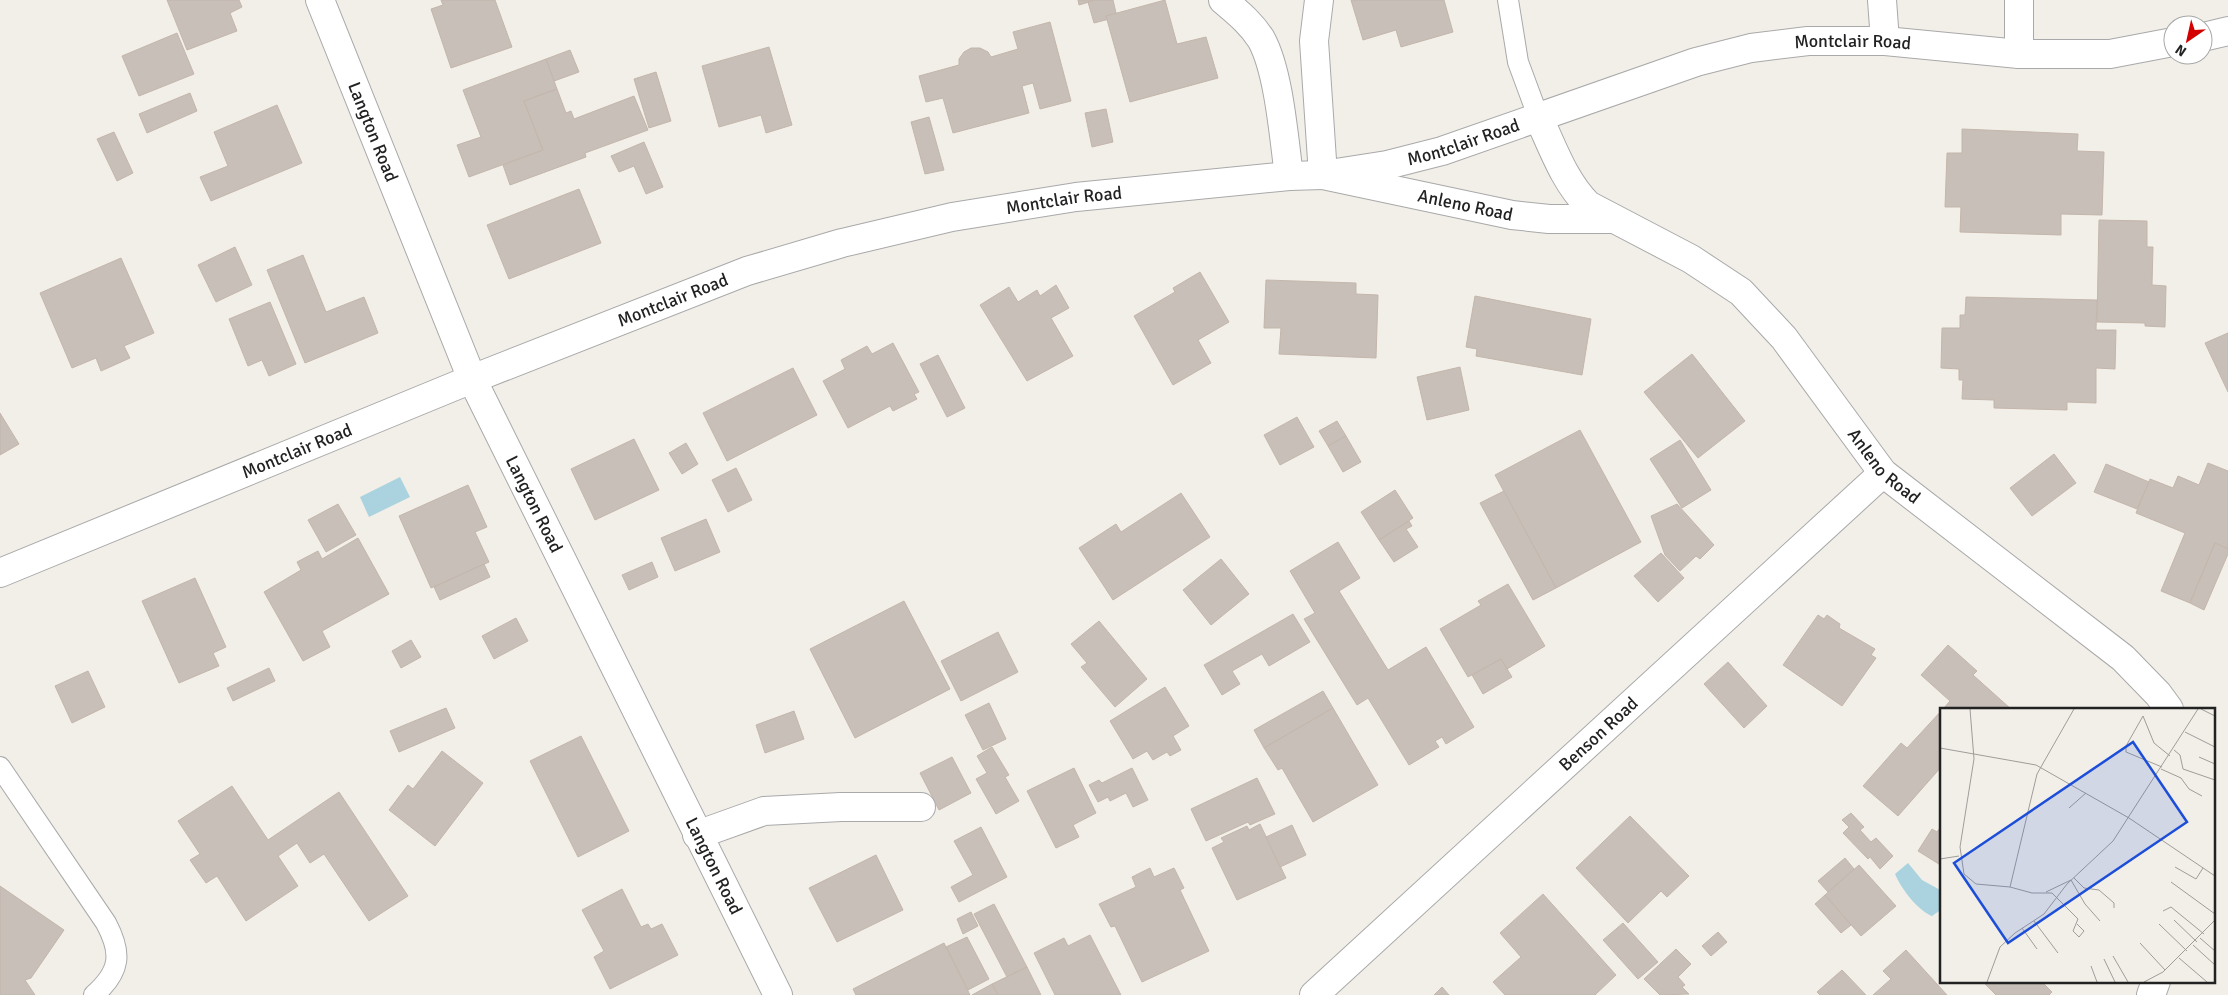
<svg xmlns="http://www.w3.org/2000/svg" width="2228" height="995" font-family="Signika,sans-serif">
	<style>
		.water { fill: #aad3df }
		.building { fill: #c7bfb8; stroke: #c4b6ab }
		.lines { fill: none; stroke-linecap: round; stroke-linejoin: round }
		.lane-casing { stroke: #a9a9a9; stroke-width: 22 }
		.street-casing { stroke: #a9a9a9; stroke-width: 30 }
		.lane { stroke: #fff; stroke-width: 20 }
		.street { stroke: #fff; stroke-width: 28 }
		.labels { text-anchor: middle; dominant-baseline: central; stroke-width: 4.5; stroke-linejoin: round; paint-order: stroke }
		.street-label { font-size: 18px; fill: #222; stroke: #fff }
		.inset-road { fill: none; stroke: #9f9d99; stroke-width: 1 }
		.view { fill: #1d4ed8; fill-opacity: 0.15; stroke: #1d4ed8; stroke-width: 2.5 }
		.inset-edge { fill: none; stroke: #222; stroke-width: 2.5 }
	</style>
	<rect width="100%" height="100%" fill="#f2efe9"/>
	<g class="water">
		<path d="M400 477 410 497 369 517 360 497Z"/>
		<path d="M1908 863 1922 880 1942 891V909L1932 916 1934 917C1918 911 1902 890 1895 874Z"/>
	</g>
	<g class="building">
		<path d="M167 0H239L242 7 230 13 237 31 187 50Z"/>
		<path d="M441 0H495L512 47 451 68 431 9 443 5Z"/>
		<path d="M1078 0H1096L1079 5Z"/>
		<path d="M1096 0H1113L1117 17 1094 23 1088 2Z"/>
		<path d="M1165 0 1177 44 1206 37 1218 78 1130 102 1106 16Z"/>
		<path d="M1351 0H1444L1453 32 1401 47 1396 30 1363 40Z"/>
		<path d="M1050 22 1071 101 1040 109 1033 83 1022 86 1029 113 953 133 943 98 926 102 919 76 959 65V59L964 52 971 48H980L988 52 991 57 1018 49 1013 32Z"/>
		<path d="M177 33 194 74 139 96 122 56Z"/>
		<path d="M769 47 792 125 766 133 761 115 719 127 702 66Z"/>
		<path d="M570 50 579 72 554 81 546 59Z"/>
		<path d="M546 59 557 89 524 101 543 150 469 177 457 145 481 137 463 90Z"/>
		<path d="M656 72 671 121 649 128 634 79Z"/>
		<path d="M557 89 566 113 571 111 574 119 634 96 648 130 585 153 586 157 510 185 503 165 543 150 524 101Z"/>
		<path d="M190 93 197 111 147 133 139 114Z"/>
		<path d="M277 105 302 163 211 201 200 177 228 166 214 132Z"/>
		<path d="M1106 109 1113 142 1092 147 1085 113Z"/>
		<path d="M929 117 944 170 925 174 911 122Z"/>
		<path d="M1962 129 2078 134 2077 151 2104 152 2102 215 2061 214V235L1960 232 1961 207H1945L1947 153H1962Z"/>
		<path d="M114 132 133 173 117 181 97 139Z"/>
		<path d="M644 142 663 187 646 194 634 166 619 172 611 156Z"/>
		<path d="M579 189 601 243 509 279 487 225Z"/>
		<path d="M2099 220 2147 221V247H2153L2152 285 2166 286 2165 327 2145 326V323L2097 322Z"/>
		<path d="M235 247 252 285 216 302 198 265Z"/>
		<path d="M303 255 326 312 364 297 378 333 305 363 267 270Z"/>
		<path d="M121 258 154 333 124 346 130 358 101 371 96 358 72 368 40 293Z"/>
		<path d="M1200 272 1229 322 1198 340 1211 363 1173 385 1134 316 1175 292 1173 288Z"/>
		<path d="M1266 280 1356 283V294L1378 295 1376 358 1279 354 1281 328H1264Z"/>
		<path d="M1056 285 1069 308 1051 318 1073 356 1027 381 980 305 1009 287 1018 302 1037 290 1040 296Z"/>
		<path d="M1475 296 1591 319 1582 375 1476 356 1477 349 1466 347Z"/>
		<path d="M1966 297 2097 300 2096 330H2116L2115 369 2096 368V403L2067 402V410L1994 408V400L1962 399 1963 380H1959V369L1941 368 1942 328H1960V315H1965Z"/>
		<path d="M270 302 296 364 269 376 262 360 248 366 229 319Z"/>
		<path d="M2228 333V392L2205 343Z"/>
		<path d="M893 343 919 392 914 394 917 399 893 411 890 406 848 428 823 381 845 369 841 360 867 346 872 354Z"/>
		<path d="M1692 354 1745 421 1698 458 1644 392Z"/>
		<path d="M938 355 965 408 947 417 920 364Z"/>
		<path d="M1460 367 1469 410 1427 420 1417 377Z"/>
		<path d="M793 368 817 415 727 461 703 413Z"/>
		<path d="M0 413 19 444 0 455Z"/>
		<path d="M1297 417 1314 447 1280 465 1264 435Z"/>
		<path d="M1337 421 1346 436 1328 446 1319 431Z"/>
		<path d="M1580 430 1641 542 1556 588 1495 475Z"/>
		<path d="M1346 436 1361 462 1343 472 1328 446Z"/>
		<path d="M634 439 659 490 595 520 571 469Z"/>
		<path d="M1680 440 1711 490 1682 508 1650 459Z"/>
		<path d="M686 443 698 464 682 474 669 453Z"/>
		<path d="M2054 454 2076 483 2032 516 2010 488Z"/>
		<path d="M2208 463 2228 471V549L2215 543 2190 603 2161 591 2185 533 2136 513 2150 479 2173 488 2178 476 2199 485Z"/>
		<path d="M2106 464 2149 482 2137 509 2094 492Z"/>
		<path d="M736 468 752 500 728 512 712 480Z"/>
		<path d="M468 485 487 527 475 532 489 562 431 588 399 516Z"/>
		<path d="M1395 490 1413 518 1379 540 1361 512Z"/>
		<path d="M1504 491 1556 588 1533 600 1480 503Z"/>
		<path d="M1181 493 1210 537 1113 600 1079 548 1116 524 1121 532Z"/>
		<path d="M338 504 356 535 326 552 308 520Z"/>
		<path d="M1677 504 1714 545 1700 559 1696 556 1680 571 1665 555 1651 516Z"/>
		<path d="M706 519 720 552 675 571 661 538Z"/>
		<path d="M1409 521 1412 526 1406 529 1418 547 1394 562 1379 540Z"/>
		<path d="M358 538 389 594 322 631 330 647 303 661 264 592 301 570 297 562 318 551 322 559Z"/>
		<path d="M1338 542 1360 578 1339 591 1388 670 1426 647 1474 727 1446 744 1442 737 1435 741 1439 747 1409 765 1368 698 1357 705 1304 619 1315 613 1290 571Z"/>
		<path d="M2215 543 2228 549V554L2204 610 2190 603Z"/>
		<path d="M1661 553 1684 578 1658 602 1634 576Z"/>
		<path d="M1221 559 1249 594 1211 625 1183 590Z"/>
		<path d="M652 562 658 577 629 590 622 575Z"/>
		<path d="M484 564 490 577 440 600 434 587Z"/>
		<path d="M195 578 226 647 213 653 219 666 179 683 142 601Z"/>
		<path d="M1508 584 1545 646 1507 669 1501 659 1468 677 1440 629 1481 605 1478 601Z"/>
		<path d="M904 601 950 689 855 738 810 649Z"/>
		<path d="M1293 614 1310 642 1269 666 1262 654 1232 671 1240 684 1222 695 1204 665Z"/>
		<path d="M1818 615 1824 619 1827 615 1840 624 1839 628 1875 649 1871 655 1876 658 1842 706 1783 665Z"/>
		<path d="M516 618 528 641 494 659 482 636Z"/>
		<path d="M1099 621 1147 679 1115 707 1081 667 1087 663 1071 644Z"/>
		<path d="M998 632 1018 672 961 701 941 661Z"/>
		<path d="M411 640 421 657 401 668 392 651Z"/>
		<path d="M1948 645 1977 671 1973 675 2011 709H1943L1950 701 1921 675Z"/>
		<path d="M1501 659 1512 677 1483 694 1472 675Z"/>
		<path d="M1728 662 1767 706 1744 728 1704 684Z"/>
		<path d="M269 668 275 681 233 701 227 688Z"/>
		<path d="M88 671 105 707 72 723 55 686Z"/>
		<path d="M1165 687 1189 726 1173 736 1181 750 1170 756 1167 752 1153 760 1147 751 1133 759 1110 721Z"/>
		<path d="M1323 691 1333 708 1264 748 1254 730Z"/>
		<path d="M989 703 1006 739 983 750 965 715Z"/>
		<path d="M446 708 455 728 399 752 390 731Z"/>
		<path d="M1333 708 1378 785 1313 822 1282 768 1278 770 1264 748Z"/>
		<path d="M1942 710V766L1898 816 1863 786 1901 743 1907 748Z"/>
		<path d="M794 711 804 739 765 753 756 725Z"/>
		<path d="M581 736 629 831 578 857 530 761Z"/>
		<path d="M992 747 1009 775 1005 777 1019 801 996 814 976 779 987 773 977 756Z"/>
		<path d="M442 751 483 783 435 846 389 810 408 785 413 789Z"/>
		<path d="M952 757 971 793 939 810 920 773Z"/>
		<path d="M1074 768 1096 813 1073 825 1079 837 1056 848 1027 791Z"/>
		<path d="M1132 768 1148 800 1133 807 1126 793 1110 801 1108 797 1098 802 1089 785 1099 780 1102 783Z"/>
		<path d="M1257 778 1275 814 1250 825 1248 822 1206 841 1191 809Z"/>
		<path d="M232 786 268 840 339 792 408 896 369 921 324 854 310 863 297 843 278 856 298 886 246 921 217 876 206 883 190 860 200 854 178 821Z"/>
		<path d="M1851 813 1864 827 1860 830 1871 842 1876 838 1893 856 1880 869 1870 857 1868 859 1843 833 1849 827 1842 820Z"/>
		<path d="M1630 816 1689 876 1667 897 1661 891 1628 923 1576 868Z"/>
		<path d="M1260 824 1286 878 1237 900 1212 848 1224 842 1221 838 1247 826 1249 830Z"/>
		<path d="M1292 825 1306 855 1280 867 1266 837Z"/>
		<path d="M1942 825V866L1918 851 1932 829 1937 832Z"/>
		<path d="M981 827 1007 877 959 902 951 887 973 875 954 841Z"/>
		<path d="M876 855 903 910 837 942 809 888Z"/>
		<path d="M1845 858 1854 869 1828 892 1818 881Z"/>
		<path d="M1859 865 1896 906 1861 936 1825 895Z"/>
		<path d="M1150 868 1154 877 1174 868 1184 888 1180 890 1209 951 1142 982 1115 926 1111 927 1099 904 1136 887 1132 877Z"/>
		<path d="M0 886 64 930 31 978 25 980 35 995H0Z"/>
		<path d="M622 889 641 927 648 924 651 929 662 924 678 955 610 989 594 957 604 951 582 910Z"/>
		<path d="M1543 894 1616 975 1595 995H1505L1493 982 1521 957 1500 933Z"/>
		<path d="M1825 895 1851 925 1841 933 1815 904Z"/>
		<path d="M994 904 1027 967 1007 977 974 914Z"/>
		<path d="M971 912 978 926 963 934 957 919Z"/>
		<path d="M1623 923 1658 962 1638 979 1603 940Z"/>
		<path d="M1718 932 1727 942 1711 956 1702 946Z"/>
		<path d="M1090 935 1121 995H1055L1034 953 1064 938 1068 946Z"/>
		<path d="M967 937 989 979 968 990 946 947Z"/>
		<path d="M944 943 970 995H856L853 989Z"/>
		<path d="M1676 949 1691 964 1678 977 1685 985 1682 987 1689 994 1660 995 1644 979Z"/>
		<path d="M1906 950 1947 995H1873L1891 979 1883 971Z"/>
		<path d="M1027 967 1041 995H998L992 984Z"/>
		<path d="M1842 970 1866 995H1820L1817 992Z"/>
		<path d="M1982 981H2041L2052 992 2049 995H1996Z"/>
		<path d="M992 984 998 995H972Z"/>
		<path d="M1442 987 1449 995H1434Z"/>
	</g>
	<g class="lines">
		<defs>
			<g id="lane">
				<path d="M1508 0 1518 62 1538 116"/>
				<path d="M0 767 106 923C122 953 121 971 94 995"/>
			</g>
			<g id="street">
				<path id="s1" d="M320 0 472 379 778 995"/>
				<path d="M1223 0C1237 12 1251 23 1261 39 1279 71 1284 139 1289 176"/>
				<path id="s2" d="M1319 0 1314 41 1323 175 1512 215 1549 219H1611"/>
				<path d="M1882 0 1885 41"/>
				<path d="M2203 37 2228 31"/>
				<path d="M2019 54V0"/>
				<path id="s3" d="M1538 116C1553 148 1564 181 1588 205L1691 259 1741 292 1784 338 1883 473 2123 658 2158 694 2169 709"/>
				<path id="s4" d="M0 573 472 379 747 271 842 243 952 217 1076 197 1289 176 1323 175 1387 165 1442 151 1696 62 1751 48 1808 41H1885L2019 54H2110L2173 42"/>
				<path d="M697 835 764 811 841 807H921"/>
				<path id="s5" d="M1314 995 1883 473"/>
				<path d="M2151 995 2156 981"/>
			</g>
		</defs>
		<use href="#lane" class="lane-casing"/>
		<use href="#street" class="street-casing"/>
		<use href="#lane" class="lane"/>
		<use href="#street" class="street"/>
	</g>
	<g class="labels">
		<g class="street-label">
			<text stroke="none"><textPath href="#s4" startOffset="1941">Montclair Road</textPath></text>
			<text stroke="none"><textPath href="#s1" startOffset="142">Langton Road</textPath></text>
			<text stroke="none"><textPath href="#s4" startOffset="1536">Montclair Road</textPath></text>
			<text stroke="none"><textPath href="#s4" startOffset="1131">Montclair Road</textPath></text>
			<text stroke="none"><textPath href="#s2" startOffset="321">Anleno Road</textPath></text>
			<text stroke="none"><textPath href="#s4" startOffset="726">Montclair Road</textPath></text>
			<text stroke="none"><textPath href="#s4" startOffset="321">Montclair Road</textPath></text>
			<text stroke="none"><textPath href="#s3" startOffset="505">Anleno Road</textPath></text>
			<text stroke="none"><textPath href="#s1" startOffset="548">Langton Road</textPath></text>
			<text stroke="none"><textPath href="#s5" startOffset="386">Benson Road</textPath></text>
			<text stroke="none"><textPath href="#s1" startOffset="952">Langton Road</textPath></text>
		</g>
	</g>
	<g transform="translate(1940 708)">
		<rect width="275" height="275" fill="#f2efe9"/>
		<path class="inset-road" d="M30 1 34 51 20 139 24 166 36 176 70 179 92 185H112L138 211 133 223 139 229 144 223 137 216M261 1 275 8M245 24 275 39M0 40 96 57 189 110 275 168M234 42 240 47 243 61 275 72M259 49 275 56M222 59 186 44V38L203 8 214 35 230 48M221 61 241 70 249 81 262 88M129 100 146 85M0 151 19 148M235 159 256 171 263 160M134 170 144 180 159 182 174 195V200M231 174 275 206M70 179 97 66 134 1M106 184 131 172 145 196 160 213M223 203 231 199 264 226M234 212 257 234M94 213 118 245M219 216 247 243M82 220 97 241M260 230 275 243M200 235 225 262M253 237 275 257M173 248 188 274M239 250 267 274M164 251 175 274M151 258 157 274M47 274 60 239 75 225 104 206 127 176 173 133 258 1M204 274 223 264 275 212"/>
		<path class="view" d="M193 34 247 114 68 235 14 155Z"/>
		<rect width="275" height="275" class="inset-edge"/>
	</g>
	<g transform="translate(2188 40) rotate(214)"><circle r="24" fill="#ffffff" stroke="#a7a7a7"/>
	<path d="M0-4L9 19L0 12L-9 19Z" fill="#d40000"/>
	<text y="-8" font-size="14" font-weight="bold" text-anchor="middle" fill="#222222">N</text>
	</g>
</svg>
